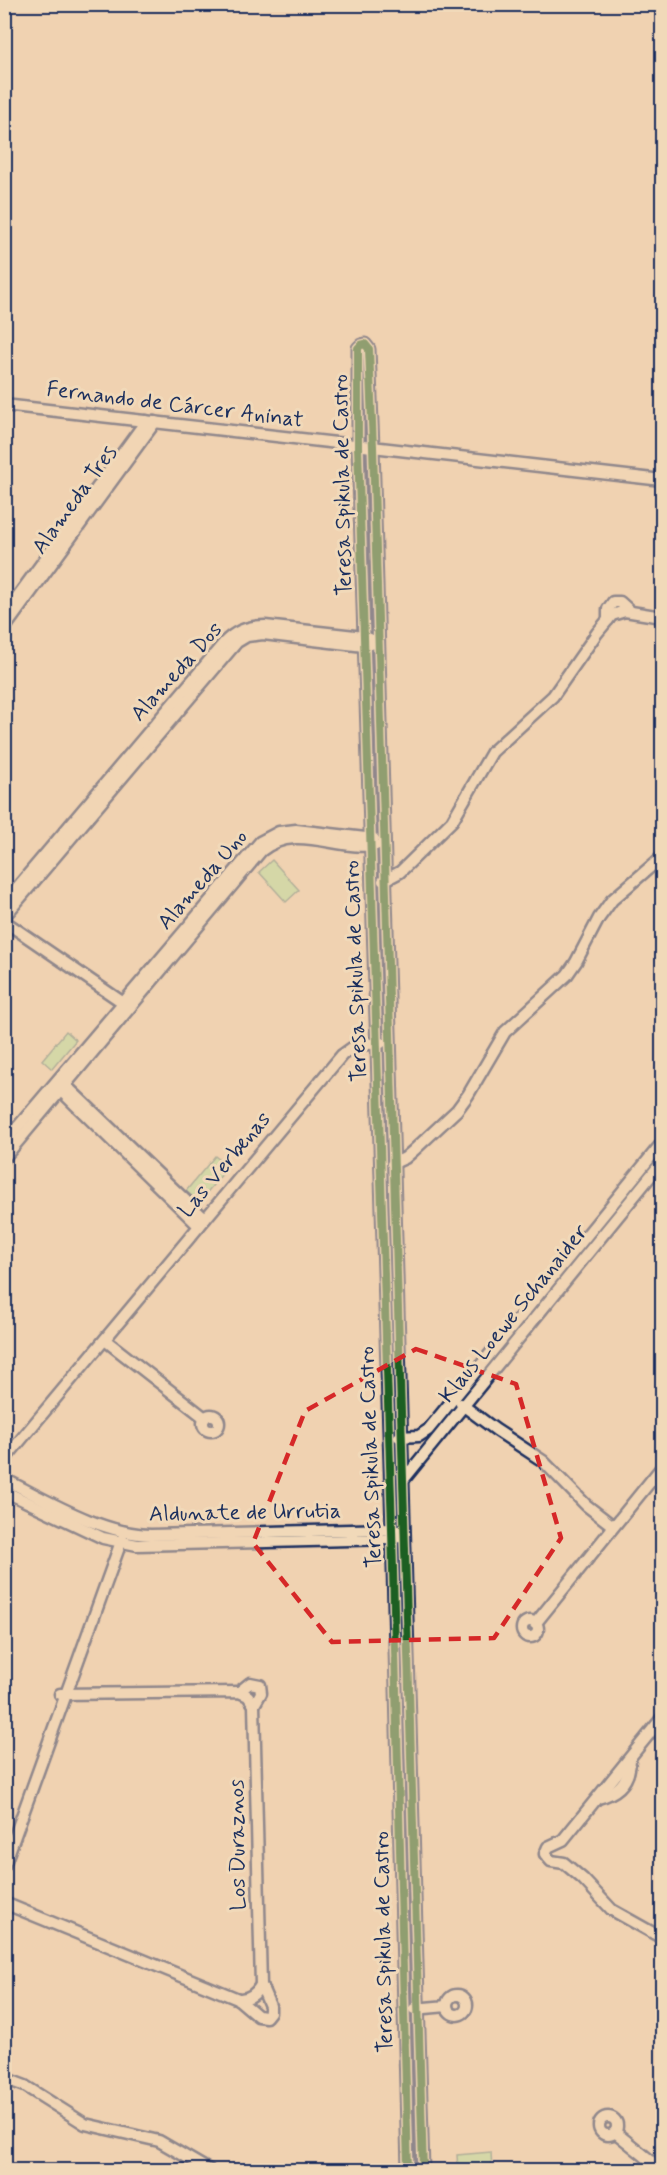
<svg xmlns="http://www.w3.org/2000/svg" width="667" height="2175" font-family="Mynerve,sans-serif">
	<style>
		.green { fill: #b3de9c; stroke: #67867d; stroke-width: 1.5 }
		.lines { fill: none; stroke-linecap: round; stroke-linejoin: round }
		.minor-casing { stroke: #1b2f5e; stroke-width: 15 }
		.minor { stroke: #f1d9b9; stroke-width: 10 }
		.cycleway-casing { stroke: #f1d9b9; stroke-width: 11 }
		.cycleway { stroke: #1b5e20; stroke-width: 8 }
		.marked { fill: none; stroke: #d62828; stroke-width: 4.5; stroke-dasharray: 12 8; stroke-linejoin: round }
		.labels { text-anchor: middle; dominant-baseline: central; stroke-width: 6; stroke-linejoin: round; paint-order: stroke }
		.street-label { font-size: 22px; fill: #1b2f5e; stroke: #f1d9b9 }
	</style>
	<rect width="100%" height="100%" fill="#f0d2b1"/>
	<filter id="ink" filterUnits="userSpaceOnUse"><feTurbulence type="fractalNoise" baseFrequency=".0167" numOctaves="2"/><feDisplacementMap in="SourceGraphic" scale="12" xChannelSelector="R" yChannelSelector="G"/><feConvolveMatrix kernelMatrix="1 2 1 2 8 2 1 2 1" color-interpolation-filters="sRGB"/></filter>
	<g filter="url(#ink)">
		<g class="green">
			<path d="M272 860 299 890 286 902 259 872Z"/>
			<path d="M66 1031 76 1040 52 1069 42 1060Z"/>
			<path d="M215 1156 228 1167 199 1202 186 1191Z"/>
			<path d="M491 2152 492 2170H458L457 2155Z"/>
		</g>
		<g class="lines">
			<defs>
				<g id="minor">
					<path d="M4 405 662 480"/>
					<path d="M4 615 146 421"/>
					<path d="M608 620V609L613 602H620L630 611"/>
					<path d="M4 629 155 422"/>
					<path d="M383 881 400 872 452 821 492 752 553 696 597 633 612 615 625 611 662 617"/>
					<path d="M4 903 224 643C235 631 249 626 265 626L364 637 370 639"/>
					<path d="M4 917 237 642 247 636 263 634 364 646 371 644"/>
					<path d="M4 921 128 1006"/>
					<path d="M62 1082 205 1219"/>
					<path d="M56 1086 199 1226"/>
					<path d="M4 1143 260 842 279 832 296 830 374 839"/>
					<path d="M4 1158 261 851C296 822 336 851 376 845"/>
					<path d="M392 1164 405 1158 413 1151 457 1110 468 1095 505 1032 567 975 576 962 599 918 612 900 662 857"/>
					<path d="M105 1340 205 1418"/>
					<path d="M461 1404 496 1430 543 1461 586 1505 613 1526"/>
					<circle cx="211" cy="1423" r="8"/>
					<path d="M399 1437 419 1436 428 1430 662 1143"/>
					<path d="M4 1460 342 1055 356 1045 381 1043"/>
					<path d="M405 1478 662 1162"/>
					<path d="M4 1479C48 1501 102 1534 151 1535L392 1529 398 1531"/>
					<path d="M4 1491 103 1538 137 1545 392 1539 399 1537"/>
					<circle cx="530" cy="1629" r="8"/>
					<path d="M535 1624 662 1467"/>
					<path d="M239 1692 250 1683 260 1685 261 1693 254 1705"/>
					<path d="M662 1718 563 1840 548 1847 545 1854 551 1861 564 1863 583 1879 612 1910 662 1938"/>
					<path d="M598 1798C618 1793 630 1781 630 1759"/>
					<path d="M4 1866 122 1539"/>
					<path d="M4 1903 238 1999 258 2016 266 2017 270 2012V2006L261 1985 254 1705 248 1696 239 1692 60 1694"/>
					<circle cx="457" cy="2005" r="10"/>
					<path d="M238 1999C249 2000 256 1994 261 1985"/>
					<path d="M414 2009 447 2006"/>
					<path d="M4 2078 25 2086 85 2124 159 2141 209 2170"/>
					<circle cx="608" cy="2126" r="9"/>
					<path d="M615 2132 662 2170"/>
					<path d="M408 2170 392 1529 358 446V348L361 345 365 344 369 349 373 447C390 1022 411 1596 423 2170"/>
				</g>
			</defs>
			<use href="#minor" class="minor-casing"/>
			<use href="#minor" class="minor"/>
			<defs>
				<path id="cycleway" d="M408 2170 392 1529 358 446V348L361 345 365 344 369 349 373 447C390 1022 411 1596 423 2170"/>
			</defs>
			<use href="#cycleway" class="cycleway-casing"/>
			<use href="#cycleway" class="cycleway"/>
		</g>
	</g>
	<path d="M0 0H667V2175H0ZM416 1349 516 1384 561 1538 494 1638 332 1642 253 1543 305 1411Z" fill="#f0d2b1" fill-opacity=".55" fill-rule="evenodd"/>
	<path class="marked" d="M416 1349 516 1384 561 1538 494 1638 332 1642 253 1543 305 1411Z"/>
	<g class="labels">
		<g class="street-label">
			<text transform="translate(175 405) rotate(7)">Fernando de Cárcer Aninat</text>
			<text transform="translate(343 485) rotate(-91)">Teresa Spikula de Castro</text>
			<text transform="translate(75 500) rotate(-54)">Alameda Tres</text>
			<text transform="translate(177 672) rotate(-48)">Alameda Dos</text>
			<text transform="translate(203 880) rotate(-49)">Alameda Uno</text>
			<text transform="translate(356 971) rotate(-92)">Teresa Spikula de Castro</text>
			<text transform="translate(225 1165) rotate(-50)">Las Verbenas</text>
			<text transform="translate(514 1314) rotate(-51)">Klaus Loewe Schanaider</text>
			<text transform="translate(371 1457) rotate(-92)">Teresa Spikula de Castro</text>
			<text transform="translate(245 1513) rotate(-1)">Aldunate de Urrutia</text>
			<text transform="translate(238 1845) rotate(-91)">Los Duraznos</text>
			<text transform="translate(384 1942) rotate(-91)">Teresa Spikula de Castro</text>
		</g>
	</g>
	<rect width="667" height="2175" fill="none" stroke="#f1d9b9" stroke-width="24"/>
	<rect x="12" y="12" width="643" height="2151" fill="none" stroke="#1b2f5e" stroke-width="2" filter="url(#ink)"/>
</svg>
